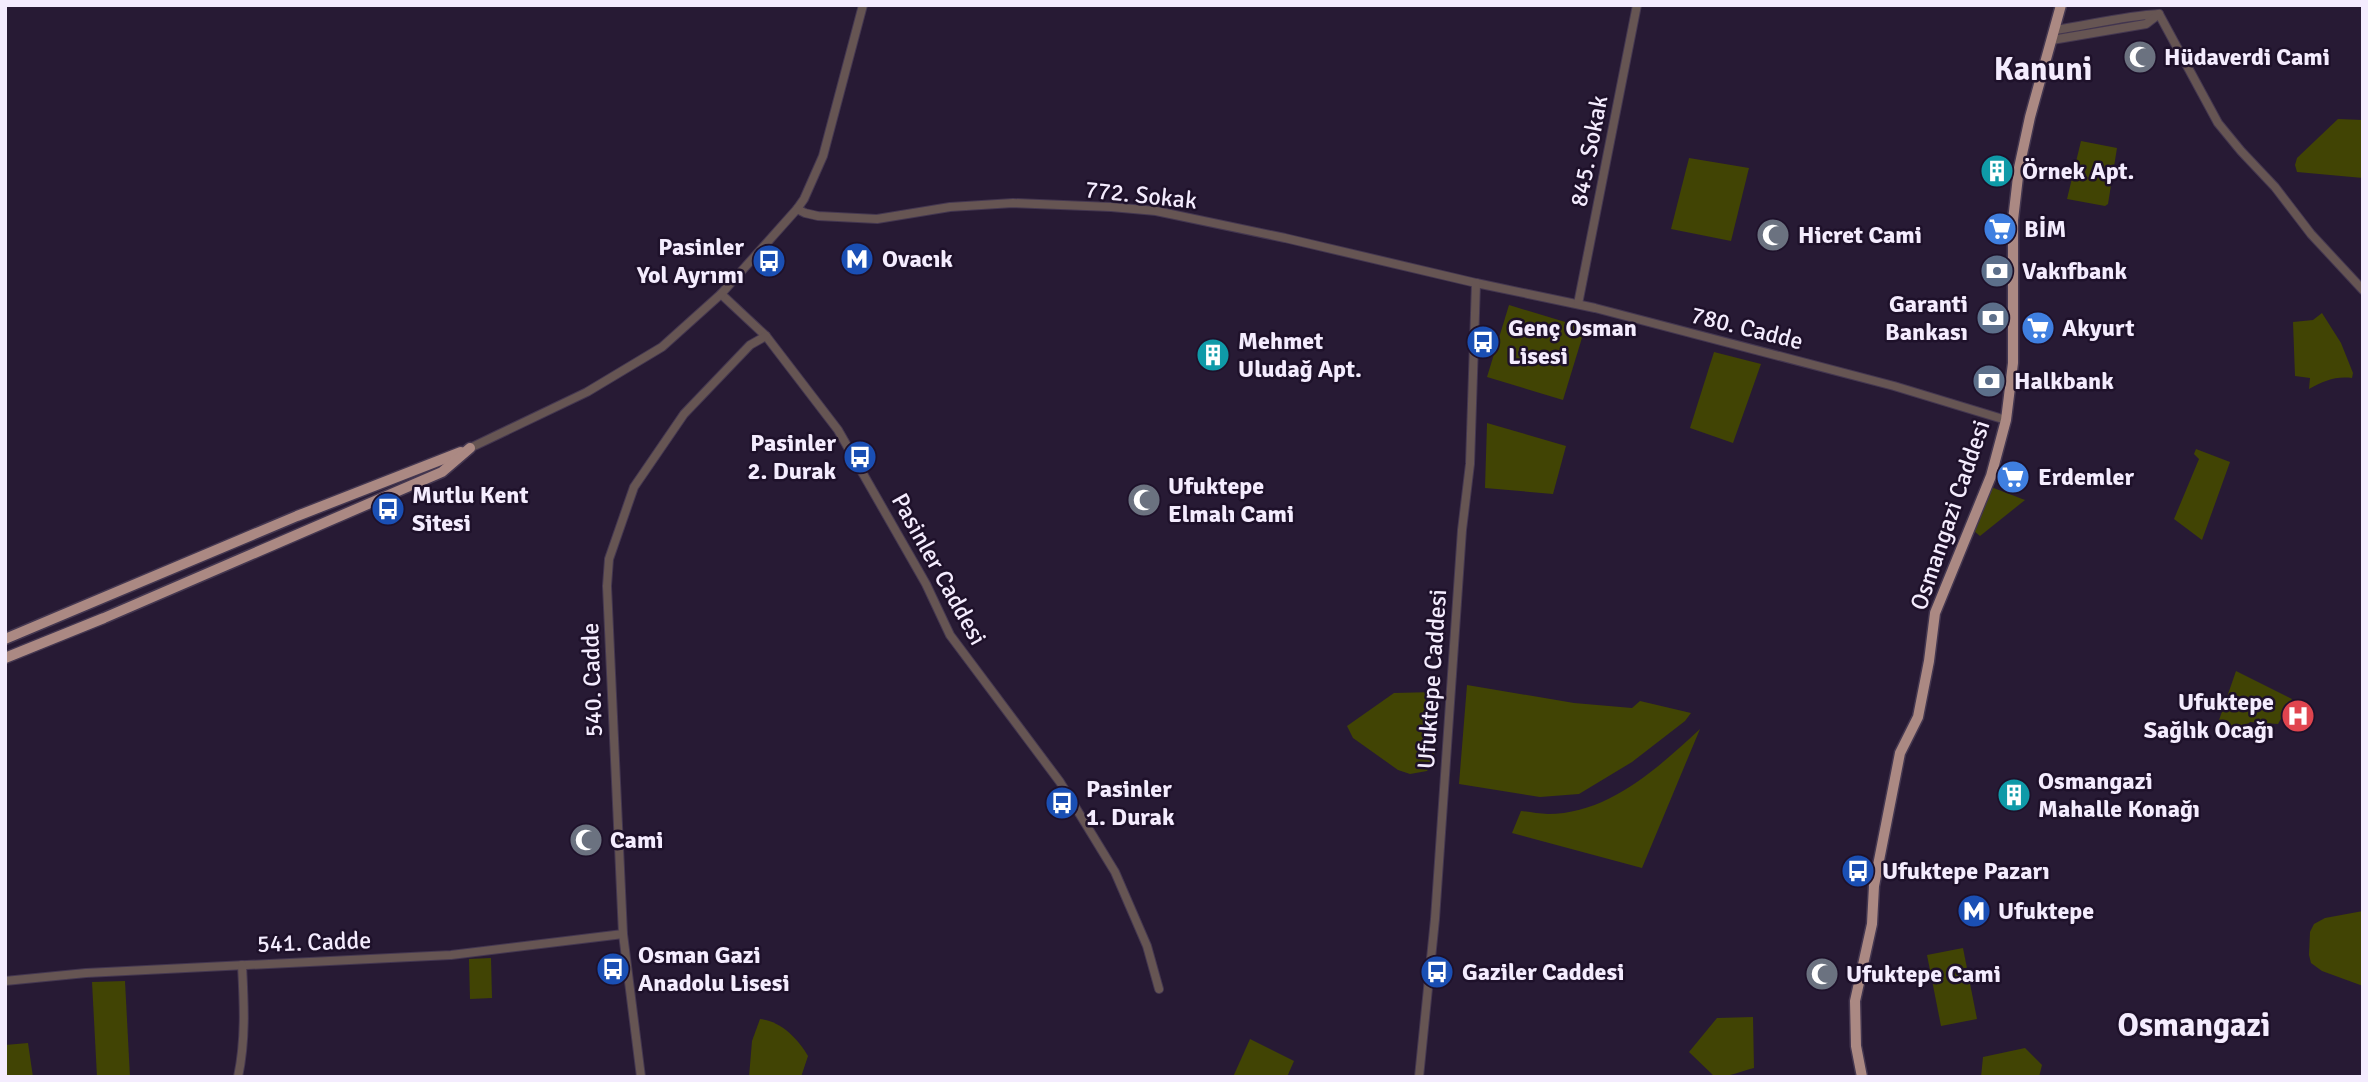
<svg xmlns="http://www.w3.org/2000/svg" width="2368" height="1082" font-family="Signika,sans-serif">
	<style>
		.green { fill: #414404 }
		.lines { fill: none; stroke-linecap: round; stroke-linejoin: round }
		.minor-casing { stroke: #443750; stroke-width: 10 }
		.major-casing { stroke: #443750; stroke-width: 13 }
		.minor { stroke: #665553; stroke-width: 8 }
		.major { stroke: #ab8983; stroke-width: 10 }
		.labels { text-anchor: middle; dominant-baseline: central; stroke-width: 5; stroke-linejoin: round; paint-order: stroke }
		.poi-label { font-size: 24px; font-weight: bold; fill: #f4ecfe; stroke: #1e112a; text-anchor: start }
		.street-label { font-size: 24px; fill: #f4ecfe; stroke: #1e112a }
		.district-label { font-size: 32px; font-weight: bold; fill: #f4ecfe; stroke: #1e112a }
	</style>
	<rect width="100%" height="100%" fill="#271a34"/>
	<g class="green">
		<path d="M2338 119 2363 120V178L2297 172 2295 165 2297 158Z"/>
		<path d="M2081 141 2117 148 2108 204 2105 206 2067 199Z"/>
		<path d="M1689 158 1749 168 1731 241 1671 229Z"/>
		<path d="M1509 305 1585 328 1563 400 1487 377Z"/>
		<path d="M2322 313 2341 343 2353 373 2352 378C2335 376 2324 381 2309 389L2310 378 2295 376 2293 322 2313 320Z"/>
		<path d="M1714 352 1761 364 1733 443 1690 428Z"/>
		<path d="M1487 423 1566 446 1553 494 1485 488Z"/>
		<path d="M2196 449 2230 462 2202 540 2174 519 2199 459 2194 454Z"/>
		<path d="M1991 487 2025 500 1980 536 1974 531Z"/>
		<path d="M2236 671 2292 699 2278 724 2250 722 2243 729 2218 723Z"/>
		<path d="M1467 685 1574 703 1632 708 1640 701 1691 713 1685 721 1632 762 1579 794 1540 797 1459 784Z"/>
		<path d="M1436 692 1434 761 1427 771 1410 774 1398 770 1353 738 1347 726 1394 693Z"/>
		<path d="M1700 729 1642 868 1512 833 1521 811C1530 812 1539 814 1548 814 1608 814 1658 768 1700 729Z"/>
		<path d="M2363 911V986L2322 971 2311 963 2309 955 2310 932 2314 924 2325 918Z"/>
		<path d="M1963 948 1977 1019 1941 1026 1927 955Z"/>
		<path d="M491 958 492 998 470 999 469 959Z"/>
		<path d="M125 981 130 1077H97L92 982Z"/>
		<path d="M1753 1017 1754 1068C1741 1071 1729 1077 1715 1077L1689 1052 1717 1018Z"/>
		<path d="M760 1019C781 1021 798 1039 808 1056L801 1077H749L752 1041Z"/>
		<path d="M1250 1039 1294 1061 1287 1077H1233Z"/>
		<path d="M28 1043 33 1077H5V1045Z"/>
		<path d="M2025 1048 2042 1065 2039 1077H1981L1983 1057Z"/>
	</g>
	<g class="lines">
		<defs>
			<g id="minor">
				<path d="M2159 14 2218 123 2241 151 2275 187 2311 234 2363 290"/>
				<path d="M2055 30C2089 25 2124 16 2159 14"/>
				<path d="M2052 40 2146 24 2159 14"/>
				<path d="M797 209 805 213 818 216 877 219 950 207 1013 203 1111 207 1156 211 1285 238 1476 283 1595 308 1894 386 2006 420"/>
				<path d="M721 294 766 336 838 430 926 584 950 635 1060 782 1115 872 1147 946 1159 989"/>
				<path d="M1578 304 1637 5"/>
				<path d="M470 448 587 392 662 347 721 294 797 209 804 199 823 156 863 5"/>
				<path d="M5 981 86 973 451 955 623 934"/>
				<path d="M238 1077C246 1039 244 1003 242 965"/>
				<path d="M641 1077 623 934 607 586 609 559 634 487 684 414 750 345 766 336"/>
				<path d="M1419 1077 1435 919 1462 530 1470 464 1476 283"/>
			</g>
			<g id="major">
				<path d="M5 639 297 516 461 452"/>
				<path d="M5 658 104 618 442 472 470 448"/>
				<path d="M1862 1077 1856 1046 1855 1001 1872 924 1874 886 1900 753 1918 717 1929 661 1935 613 1991 476 2006 420 2013 363V220L2019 168 2030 117 2061 5"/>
			</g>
		</defs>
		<use href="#minor" class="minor-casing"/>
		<use href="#major" class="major-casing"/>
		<use href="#minor" class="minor"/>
		<use href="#major" class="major"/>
	</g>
	<defs>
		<symbol id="mosque-disc" viewBox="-11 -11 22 22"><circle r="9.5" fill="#6b7280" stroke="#1e112a"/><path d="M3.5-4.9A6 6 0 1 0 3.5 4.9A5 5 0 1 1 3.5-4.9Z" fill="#fff"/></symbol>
		<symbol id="building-disc" viewBox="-11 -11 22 22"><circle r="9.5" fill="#0f9aa8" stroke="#1e112a"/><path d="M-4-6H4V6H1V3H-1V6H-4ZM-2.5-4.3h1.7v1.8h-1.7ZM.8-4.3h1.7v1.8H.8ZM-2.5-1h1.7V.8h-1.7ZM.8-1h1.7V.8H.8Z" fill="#fff"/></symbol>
		<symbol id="supermarket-disc" viewBox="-11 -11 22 22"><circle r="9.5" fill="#3f7fe0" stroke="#1e112a"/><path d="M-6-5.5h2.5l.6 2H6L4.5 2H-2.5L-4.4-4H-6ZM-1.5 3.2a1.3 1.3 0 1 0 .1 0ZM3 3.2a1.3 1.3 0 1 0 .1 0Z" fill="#fff"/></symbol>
		<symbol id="metro-disc" viewBox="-11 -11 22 22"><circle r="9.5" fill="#1a4fb4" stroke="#1e112a"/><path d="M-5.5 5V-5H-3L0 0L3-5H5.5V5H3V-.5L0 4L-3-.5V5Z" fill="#fff"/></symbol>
		<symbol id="bus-disc" viewBox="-11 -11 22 22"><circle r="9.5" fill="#1a4fb4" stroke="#1e112a"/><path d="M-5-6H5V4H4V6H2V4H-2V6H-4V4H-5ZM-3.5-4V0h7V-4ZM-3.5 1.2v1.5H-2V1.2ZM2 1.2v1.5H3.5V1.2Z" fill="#fff"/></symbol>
		<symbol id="bank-disc" viewBox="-11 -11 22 22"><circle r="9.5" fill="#5c6f8a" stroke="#1e112a"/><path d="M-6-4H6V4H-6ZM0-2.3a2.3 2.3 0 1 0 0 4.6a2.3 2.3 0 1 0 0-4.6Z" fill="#fff"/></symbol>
		<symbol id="hospital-disc" viewBox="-11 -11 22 22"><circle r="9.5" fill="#e0444e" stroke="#1e112a"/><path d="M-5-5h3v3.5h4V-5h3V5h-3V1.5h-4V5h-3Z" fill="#fff"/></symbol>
	</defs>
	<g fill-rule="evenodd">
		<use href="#mosque-disc" x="2121" y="38" width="38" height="38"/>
		<use href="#building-disc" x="1978" y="152" width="38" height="38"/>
		<use href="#supermarket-disc" x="1981" y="210" width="38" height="38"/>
		<use href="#mosque-disc" x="1754" y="216" width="38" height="38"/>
		<use href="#metro-disc" x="838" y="240" width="38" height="38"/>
		<use href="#bus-disc" x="750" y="242" width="38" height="38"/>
		<use href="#bank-disc" x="1978" y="252" width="38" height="38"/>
		<use href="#bank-disc" x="1974" y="299" width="38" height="38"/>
		<use href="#supermarket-disc" x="2019" y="309" width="38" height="38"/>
		<use href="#bus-disc" x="1464" y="323" width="38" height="38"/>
		<use href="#building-disc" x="1194" y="336" width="38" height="38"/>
		<use href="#bank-disc" x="1970" y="362" width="38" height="38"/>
		<use href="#bus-disc" x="841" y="438" width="38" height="38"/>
		<use href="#supermarket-disc" x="1994" y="458" width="38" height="38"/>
		<use href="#mosque-disc" x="1125" y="481" width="38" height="38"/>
		<use href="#bus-disc" x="369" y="490" width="38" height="38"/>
		<use href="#hospital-disc" x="2279" y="697" width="38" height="38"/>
		<use href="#building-disc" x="1995" y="776" width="38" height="38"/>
		<use href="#bus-disc" x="1043" y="784" width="38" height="38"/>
		<use href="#mosque-disc" x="567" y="821" width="38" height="38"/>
		<use href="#bus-disc" x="1839" y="852" width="38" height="38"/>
		<use href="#metro-disc" x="1955" y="892" width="38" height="38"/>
		<use href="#bus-disc" x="594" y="950" width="38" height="38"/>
		<use href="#bus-disc" x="1418" y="953" width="38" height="38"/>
		<use href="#mosque-disc" x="1803" y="955" width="38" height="38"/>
	</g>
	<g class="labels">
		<g class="poi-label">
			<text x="2164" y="57">Hüdaverdi Cami</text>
			<text x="2022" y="171">Örnek Apt.</text>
			<text x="2024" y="229">BİM</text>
			<text x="1798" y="235">Hicret Cami</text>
			<text x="744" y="247" text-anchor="end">Pasinler<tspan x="744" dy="28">Yol Ayrımı</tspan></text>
			<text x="882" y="259">Ovacık</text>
			<text x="2022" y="271">Vakıfbank</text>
			<text x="1968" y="304" text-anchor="end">Garanti<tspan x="1968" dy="28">Bankası</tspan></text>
			<text x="1508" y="328">Genç Osman<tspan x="1508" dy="28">Lisesi</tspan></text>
			<text x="2062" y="328">Akyurt</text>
			<text x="1238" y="341">Mehmet<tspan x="1238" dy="28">Uludağ Apt.</tspan></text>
			<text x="2014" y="381">Halkbank</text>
			<text x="836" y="443" text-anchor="end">Pasinler<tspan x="836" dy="28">2. Durak</tspan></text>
			<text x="2038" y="477">Erdemler</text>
			<text x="1168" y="486">Ufuktepe<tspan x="1168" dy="28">Elmalı Cami</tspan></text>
			<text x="412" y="495">Mutlu Kent<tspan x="412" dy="28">Sitesi</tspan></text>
			<text x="2274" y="702" text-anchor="end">Ufuktepe<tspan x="2274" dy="28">Sağlık Ocağı</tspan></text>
			<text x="2038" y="781">Osmangazi<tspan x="2038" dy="28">Mahalle Konağı</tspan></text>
			<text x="1086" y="789">Pasinler<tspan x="1086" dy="28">1. Durak</tspan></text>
			<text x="610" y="840">Cami</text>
			<text x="1882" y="871">Ufuktepe Pazarı</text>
			<text x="1998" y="911">Ufuktepe</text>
			<text x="638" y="955">Osman Gazi<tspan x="638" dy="28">Anadolu Lisesi</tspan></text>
			<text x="1462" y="972">Gaziler Caddesi</text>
			<text x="1846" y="974">Ufuktepe Cami</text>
		</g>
		<g class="street-label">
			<text transform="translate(1589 151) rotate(-79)">845. Sokak</text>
			<text transform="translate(1141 195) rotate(6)">772. Sokak</text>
			<text transform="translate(1747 328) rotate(14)">780. Cadde</text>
			<text transform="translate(1950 515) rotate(-71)">Osmangazi Caddesi</text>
			<text transform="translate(939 569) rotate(61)">Pasinler Caddesi</text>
			<text transform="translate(1432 679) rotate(-86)">Ufuktepe Caddesi</text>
			<text transform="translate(592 680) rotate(-92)">540. Cadde</text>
			<text transform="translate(314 942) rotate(-2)">541. Cadde</text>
		</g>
		<g class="district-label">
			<text x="2043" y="69">Kanuni</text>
			<text x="2194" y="1025">Osmangazi</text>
		</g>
	</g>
	<rect width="2368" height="1082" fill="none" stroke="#f4ecfe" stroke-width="14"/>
</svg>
